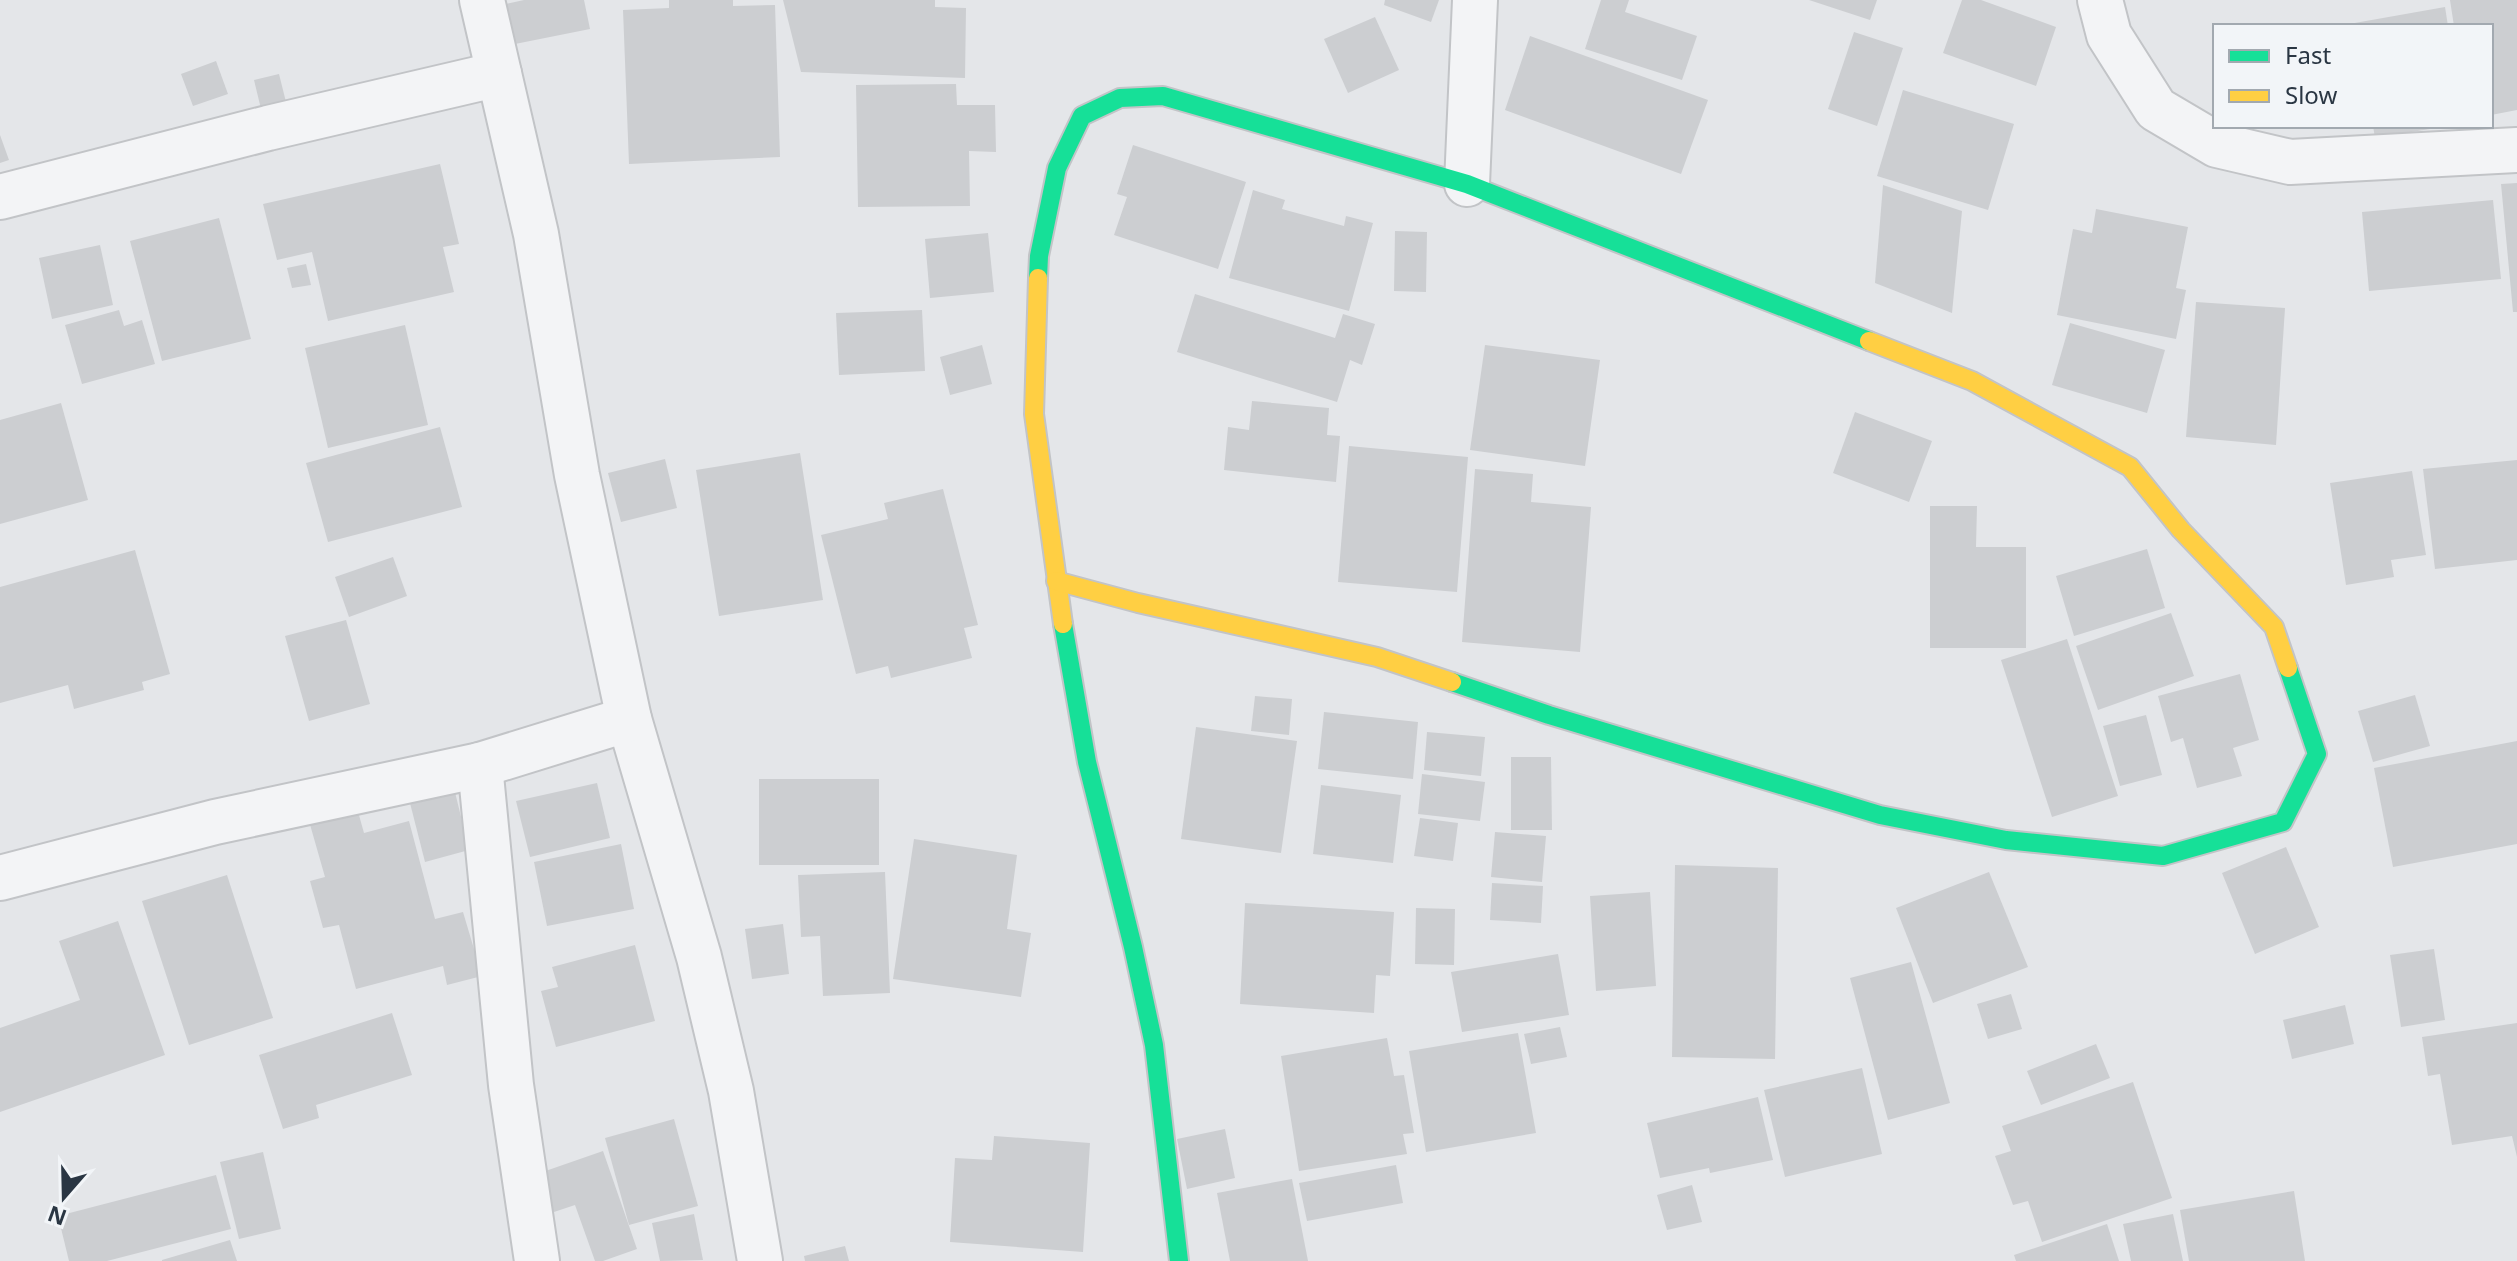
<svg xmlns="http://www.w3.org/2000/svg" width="2517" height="1261" font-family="'Noto Sans',sans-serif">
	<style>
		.building { fill: #ccced1 }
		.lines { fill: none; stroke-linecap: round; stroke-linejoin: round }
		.street-casing { stroke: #c2c4c7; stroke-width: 48 }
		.fast-casing { stroke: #c2c4c7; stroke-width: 22 }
		.slow-casing { stroke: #c2c4c7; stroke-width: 22 }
		.street { stroke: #f3f4f6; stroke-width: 44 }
		.fast { stroke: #16e098; stroke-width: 18 }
		.slow { stroke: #ffcf43; stroke-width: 18 }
	</style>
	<rect width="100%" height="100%" fill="#e4e6e9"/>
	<g class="building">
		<path d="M524 0H584L590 29 515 44 506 4Z"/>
		<path d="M669 0H733V6L775 5 780 157 629 164 623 10 669 8Z"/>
		<path d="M783 0H935V7L966 8 965 78 801 72Z"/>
		<path d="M1385 0H1439L1431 22 1384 5Z"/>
		<path d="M1601 0H1629L1625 12 1697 36 1682 80 1585 49Z"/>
		<path d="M1809 0H1877L1870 20Z"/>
		<path d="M1962 0H1981L2056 27 2036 86 1943 53Z"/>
		<path d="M2450 0H2517V110L2491 115V26H2454Z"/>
		<path d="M2445 7 2448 26H2349V24Z"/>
		<path d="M1375 17 1399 70 1348 93 1324 39Z"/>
		<path d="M1854 32 1903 48 1877 126 1828 109Z"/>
		<path d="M1530 36 1708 100 1681 174 1505 110Z"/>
		<path d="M216 61 228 94 193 106 181 74Z"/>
		<path d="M279 74 286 102 261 109 254 80Z"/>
		<path d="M956 84 957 105H995L996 152 969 151 970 206 858 207 856 85Z"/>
		<path d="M1903 90 2014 124 1988 210 1877 176Z"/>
		<path d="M2373 126H2436V128L2375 138Z"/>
		<path d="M0 135 9 160 0 163Z"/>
		<path d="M1133 145 1246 182 1218 269 1114 235 1127 197 1117 194Z"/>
		<path d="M440 164 459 244 443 247 454 292 328 321 312 252 277 260 263 204Z"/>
		<path d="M2517 183V312H2513L2501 184Z"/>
		<path d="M1883 185 1962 211 1952 313 1875 283Z"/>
		<path d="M1253 190 1285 200 1282 209 1344 226 1346 216 1373 223 1349 311 1229 278Z"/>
		<path d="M2493 200 2501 279 2369 291 2362 212Z"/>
		<path d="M2096 209 2188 227 2176 288 2186 290 2176 339 2057 315 2073 229 2092 233Z"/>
		<path d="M219 218 251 339 162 361 130 241Z"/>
		<path d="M1395 231 1427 232 1426 292 1394 291Z"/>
		<path d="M988 233 994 292 930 298 925 239Z"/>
		<path d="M100 245 113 305 52 319 39 258Z"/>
		<path d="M306 264 311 285 292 288 287 268Z"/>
		<path d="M1195 294 1335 338 1343 314 1375 324 1362 365 1350 360 1337 402 1177 352Z"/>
		<path d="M2196 302 2285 308 2276 445 2186 437Z"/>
		<path d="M119 310 124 326 142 320 155 364 82 384 65 325Z"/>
		<path d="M922 310 925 371 839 375 836 313Z"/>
		<path d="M2070 323 2165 350 2147 413 2052 385Z"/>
		<path d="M405 325 428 425 328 448 305 348Z"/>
		<path d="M982 345 992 384 950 395 940 357Z"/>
		<path d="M1485 345 1600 360 1585 466 1470 450Z"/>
		<path d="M1252 401 1329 408 1327 435 1340 436 1336 482 1224 470 1228 427 1249 430Z"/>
		<path d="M61 403 88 500 0 524V420Z"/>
		<path d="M1855 412 1932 441 1909 502 1833 473Z"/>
		<path d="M440 427 462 507 328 542 306 463Z"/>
		<path d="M1349 446 1468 457 1457 592 1338 582Z"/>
		<path d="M800 453 823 600 719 616 696 470Z"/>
		<path d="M665 459 677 508 621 522 608 473Z"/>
		<path d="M2517 460V560L2435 569 2423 469Z"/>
		<path d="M1475 469 1533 474 1531 502 1591 507 1580 652 1462 642Z"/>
		<path d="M2412 471 2426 555 2391 560 2394 577 2346 585 2330 483Z"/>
		<path d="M943 489 978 625 964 628 972 658 891 678 888 666 856 674 821 535 888 519 884 503Z"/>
		<path d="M1930 506H1977L1976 547H2026V648H1930Z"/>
		<path d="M2147 549 2165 608 2074 636 2056 576Z"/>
		<path d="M135 550 170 674 142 682 144 690 74 709 68 685 0 703V587Z"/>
		<path d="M393 557 407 596 349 617 335 577Z"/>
		<path d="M2171 613 2194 676 2098 710 2076 646Z"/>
		<path d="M346 620 370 704 309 721 285 636Z"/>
		<path d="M2067 639 2118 796 2052 817 2001 660Z"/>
		<path d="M2240 674 2259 740 2233 748 2242 776 2197 788 2183 738 2171 742 2158 696Z"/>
		<path d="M2415 695 2430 746 2373 762 2358 711Z"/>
		<path d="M1255 696 1292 699 1289 735 1251 731Z"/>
		<path d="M1324 712 1418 722 1413 779 1318 769Z"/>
		<path d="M2146 715 2162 775 2120 786 2103 726Z"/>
		<path d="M1196 727 1297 741 1281 853 1181 839Z"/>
		<path d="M1427 732 1485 737 1481 776 1424 770Z"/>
		<path d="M2517 741V844L2393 867 2374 768Z"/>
		<path d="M1511 757H1551L1552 830H1511Z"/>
		<path d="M1422 774 1485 782 1480 821 1418 814Z"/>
		<rect x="759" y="779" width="120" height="86"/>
		<path d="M597 783 610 838 530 857 516 801Z"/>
		<path d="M1321 785 1401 795 1393 863 1313 854Z"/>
		<path d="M455 792 469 850 425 862 410 803Z"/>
		<path d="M355 801 364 833 409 821 435 919 463 912 482 976 447 985 443 966 356 989 339 925 323 928 310 881 325 877 307 814Z"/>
		<path d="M1420 818 1458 823 1453 861 1414 856Z"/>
		<path d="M1495 832 1546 836 1542 882 1491 877Z"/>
		<path d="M914 839 1017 855 1007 929 1031 933 1021 997 893 979Z"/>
		<path d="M621 844 634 909 547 926 534 862Z"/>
		<path d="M2286 847 2319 927 2255 954 2222 873Z"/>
		<path d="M1675 865 1778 868 1775 1059 1672 1057Z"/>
		<path d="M885 872 890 993 823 996 820 936 801 937 798 875Z"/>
		<path d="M1989 872 2028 967 1933 1003 1896 908Z"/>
		<path d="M227 875 273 1018 189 1045 142 901Z"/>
		<path d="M1492 883 1543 886 1541 923 1490 920Z"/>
		<path d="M1650 892 1656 986 1596 991 1590 896Z"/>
		<path d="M1245 903 1394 912 1390 976 1376 975 1374 1013 1240 1004Z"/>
		<path d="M1416 908 1455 909 1454 965 1415 964Z"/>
		<path d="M118 921 165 1055 0 1112V1028L80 1000 59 941Z"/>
		<path d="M783 924 789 974 752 979 745 929Z"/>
		<path d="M635 945 655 1021 556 1047 541 991 558 987 552 967Z"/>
		<path d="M2434 949 2445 1020 2401 1027 2390 955Z"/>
		<path d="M1558 954 1569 1015 1462 1032 1451 972Z"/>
		<path d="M1911 962 1950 1103 1888 1120 1850 978Z"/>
		<path d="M2011 994 2022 1029 1988 1039 1977 1004Z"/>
		<path d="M2345 1005 2354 1044 2292 1059 2283 1020Z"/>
		<path d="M392 1013 412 1075 316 1105 319 1118 283 1129 259 1055Z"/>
		<path d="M2517 1023V1157L2512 1136 2452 1145 2440 1074 2428 1076 2422 1037Z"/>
		<path d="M1560 1027 1567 1057 1531 1064 1524 1034Z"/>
		<path d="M1518 1033 1536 1133 1426 1152 1409 1051Z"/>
		<path d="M1387 1038 1394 1076 1404 1075 1414 1133 1403 1134 1407 1154 1299 1171 1281 1056Z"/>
		<path d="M2096 1044 2110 1078 2041 1105 2027 1071Z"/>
		<path d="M1862 1068 1882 1154 1785 1177 1764 1090Z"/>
		<path d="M2133 1082 2172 1198 2042 1242 2028 1201 2013 1205 1995 1156 2011 1151 2002 1126Z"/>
		<path d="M1758 1097 1773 1160 1710 1173 1709 1168 1660 1178 1647 1123Z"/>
		<path d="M674 1119 698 1206 629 1225 605 1138Z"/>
		<path d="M1225 1129 1235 1178 1187 1189 1177 1139Z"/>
		<path d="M994 1136 1090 1143 1083 1252 950 1242 955 1158 992 1160Z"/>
		<path d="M603 1151 637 1249 603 1261H595L575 1205 548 1214 534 1175Z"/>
		<path d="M263 1152 281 1229 239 1239 220 1162Z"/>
		<path d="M1396 1165 1403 1203 1307 1221 1299 1183Z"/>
		<path d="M216 1175 231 1229 107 1261H69L58 1216Z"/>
		<path d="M1292 1179 1308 1261H1230L1217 1193Z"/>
		<path d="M1692 1185 1702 1222 1667 1230 1657 1195Z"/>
		<path d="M2294 1191 2305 1261H2189L2180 1210Z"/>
		<path d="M694 1214 703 1260 660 1261 652 1223Z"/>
		<path d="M2173 1214 2183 1261H2131L2123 1224Z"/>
		<path d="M2107 1224 2119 1261H2016L2014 1255Z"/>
		<path d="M230 1240 237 1261H162V1260Z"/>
		<path d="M845 1246 849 1261H805L804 1256Z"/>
	</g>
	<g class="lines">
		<defs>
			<g id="street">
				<path d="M482 0 536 234 577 475 629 719 699 957 731 1091 760 1261"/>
				<path d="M2100 0 2109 35 2156 109 2217 145 2290 162 2517 150"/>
				<path d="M1467 184 1475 0"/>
				<path d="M0 197 268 128 499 74"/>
				<path d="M480 765 511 1085 537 1261"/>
				<path d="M0 878 215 822 480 765 629 719"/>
			</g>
			<g id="fast">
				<path d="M1038 278 1039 256 1057 168 1082 116 1120 98 1163 96 1467 184 1869 341"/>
				<path d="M1063 624 1087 762 1133 947 1154 1045 1179 1261"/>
				<path d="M1452 682 1549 715 1880 815 2006 840 2163 856 2283 822 2317 754 2288 668"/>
			</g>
			<g id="slow">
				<path d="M1038 278 1034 414 1063 624"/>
				<path d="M1869 341 1972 381 2130 467 2181 530 2274 627 2288 668"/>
				<path d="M1056 581 1138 603 1377 657 1452 682"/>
			</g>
		</defs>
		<use href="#street" class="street-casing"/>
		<use href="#fast" class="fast-casing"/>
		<use href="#slow" class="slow-casing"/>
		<use href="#street" class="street"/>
		<use href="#fast" class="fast"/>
		<use href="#slow" class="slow"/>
	</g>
	<rect x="2213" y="24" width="280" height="104" fill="#f2f5f8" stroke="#a2a9b0" stroke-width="2"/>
	<rect x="2229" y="50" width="40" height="12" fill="#16e098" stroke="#a2a9b0" stroke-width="2"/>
	<text x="2285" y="64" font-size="24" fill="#2a3643">Fast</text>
	<rect x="2229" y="90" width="40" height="12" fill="#ffcf43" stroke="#a2a9b0" stroke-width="2"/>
	<text x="2285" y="104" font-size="24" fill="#2a3643">Slow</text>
	<g transform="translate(64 1197) rotate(200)" stroke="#f2f5f8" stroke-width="6" paint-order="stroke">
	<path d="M0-6L14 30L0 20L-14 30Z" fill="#2a3643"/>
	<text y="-12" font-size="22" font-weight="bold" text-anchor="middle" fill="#2a3643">N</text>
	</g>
</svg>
